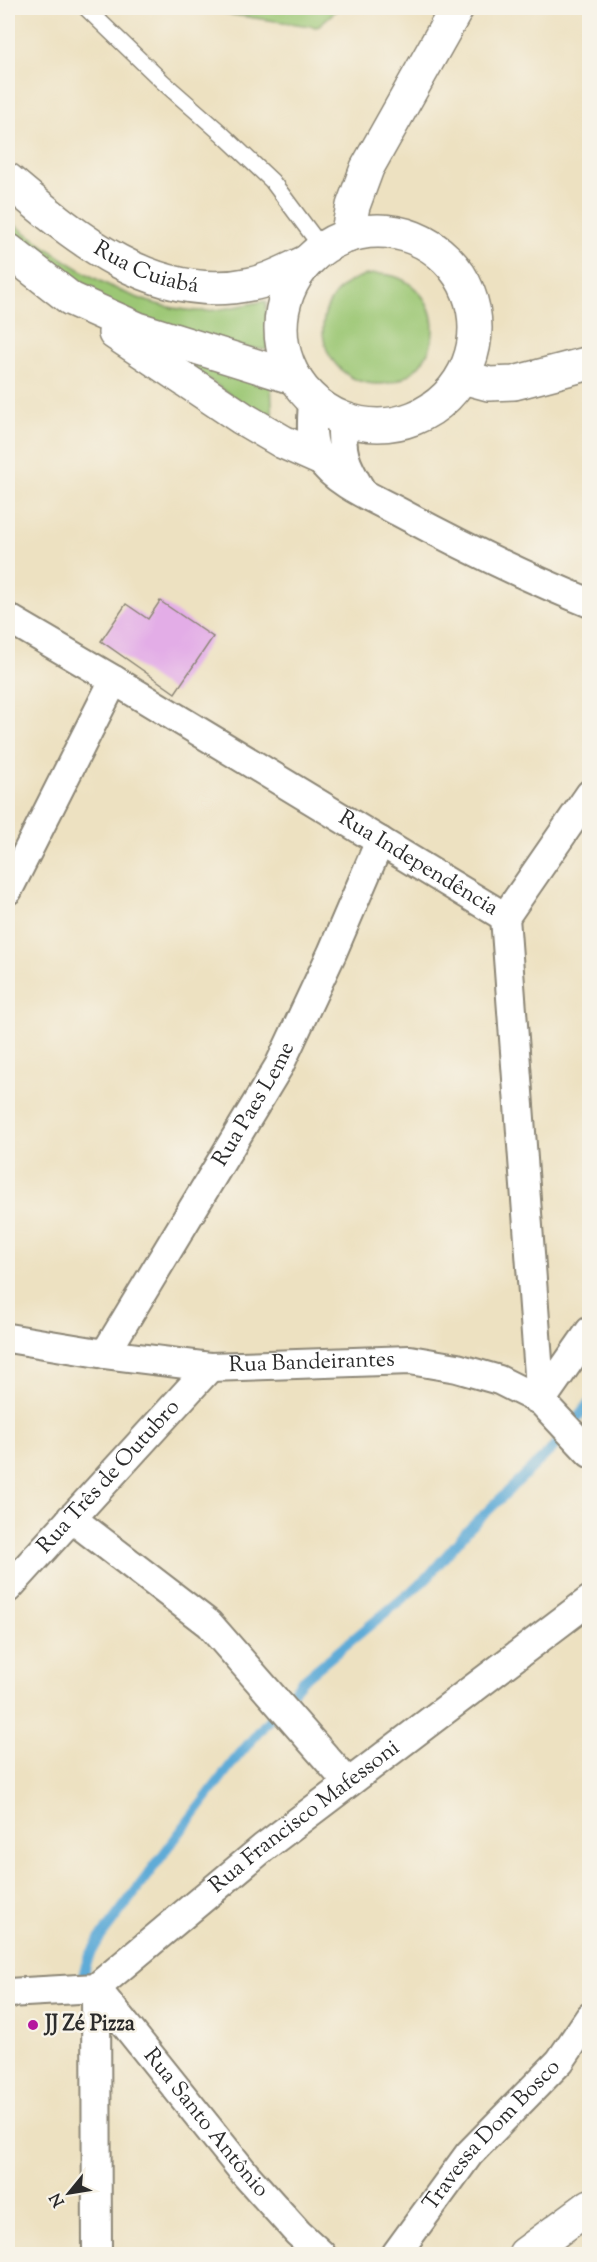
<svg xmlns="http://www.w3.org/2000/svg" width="597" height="2262" font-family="'Sorts Mill Goudy',serif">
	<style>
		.green { fill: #9cc774; stroke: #647950; stroke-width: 1.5 }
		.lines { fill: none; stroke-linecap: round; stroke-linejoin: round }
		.stream { stroke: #5eabd7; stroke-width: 10 }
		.building { fill: #e3ade7 }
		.service-casing { stroke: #8c8676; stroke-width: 18 }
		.minor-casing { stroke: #8c8676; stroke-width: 32 }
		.tertiary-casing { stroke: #8c8676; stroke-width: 36 }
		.service { stroke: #fff; stroke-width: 15 }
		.minor { stroke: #fff; stroke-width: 28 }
		.tertiary { stroke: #fff; stroke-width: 33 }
		.poi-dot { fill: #b5179e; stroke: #f7f3e8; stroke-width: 2 }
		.labels { text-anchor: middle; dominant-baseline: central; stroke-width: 5; stroke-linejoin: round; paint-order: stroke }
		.street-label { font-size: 22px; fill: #2b2b2b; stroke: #f7f3e8 }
		.poi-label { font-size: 22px; font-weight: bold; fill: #2b2b2b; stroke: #f7f3e8; text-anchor: start }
	</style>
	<rect width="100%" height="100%" fill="#f7f3e8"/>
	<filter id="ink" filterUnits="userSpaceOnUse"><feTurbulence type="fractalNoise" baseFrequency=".0167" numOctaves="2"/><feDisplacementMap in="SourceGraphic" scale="12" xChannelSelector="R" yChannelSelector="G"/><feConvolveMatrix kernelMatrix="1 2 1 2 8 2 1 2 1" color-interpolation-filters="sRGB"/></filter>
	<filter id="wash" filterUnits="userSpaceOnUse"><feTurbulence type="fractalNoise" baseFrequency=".008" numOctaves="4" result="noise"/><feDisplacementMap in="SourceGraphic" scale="24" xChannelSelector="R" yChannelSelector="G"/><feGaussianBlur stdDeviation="1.35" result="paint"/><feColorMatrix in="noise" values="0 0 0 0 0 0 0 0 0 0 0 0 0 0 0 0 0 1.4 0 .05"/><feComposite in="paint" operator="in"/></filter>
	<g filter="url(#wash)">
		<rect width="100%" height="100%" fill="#ede1c1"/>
		<g class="green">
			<path d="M216 8H339L317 27 227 14Z"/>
			<path d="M8 220C62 260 127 307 197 311 216 312 247 304 266 301L267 350 184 340 130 320 8 237Z"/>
			<circle cx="378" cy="329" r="55"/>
			<path d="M174 355 271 383 273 425Z"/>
		</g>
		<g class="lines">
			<path class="stream" d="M83 1987C82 1967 90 1955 100 1938L233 1762 302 1681 425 1580 469 1529 554 1447 590 1402"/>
		</g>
		<g id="blocks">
			<path class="building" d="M160 601 213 637 175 693 101 641 126 604 148 619Z"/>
		</g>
	</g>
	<g filter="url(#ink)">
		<use href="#blocks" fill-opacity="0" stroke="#8c8676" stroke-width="1.5"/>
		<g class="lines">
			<defs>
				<path id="service" d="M86 8 163 82 221 133 272 181 322 248"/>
				<g id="minor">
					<path d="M313 401C312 419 309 443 320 459 335 483 375 499 399 512 462 546 523 576 590 603"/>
					<path d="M342 419C341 453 344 462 361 490"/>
					<path id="s1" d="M8 618 114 680 505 917"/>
					<path d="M8 890 114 680"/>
					<path d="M505 917 541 1401"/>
					<path d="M505 917 590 794"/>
					<path id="s2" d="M8 1338 105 1354 210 1367 410 1360 457 1368 499 1380 541 1401 590 1453"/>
					<path id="s3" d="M105 1354 279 1066 332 953 380 841"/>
					<path d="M541 1401 590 1331"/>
					<path d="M71 1518 209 1624 348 1783"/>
					<path id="s4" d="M8 1588 210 1367"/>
					<path id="s5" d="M96 1988 246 2175 298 2233 321 2254"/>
					<path d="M96 1988 97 2254"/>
					<path id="s6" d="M8 1993 96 1988 263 1848 590 1600"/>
					<path id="s7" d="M396 2254 469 2154 560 2061 590 2017"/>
				</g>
				<g id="tertiary">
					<path id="s8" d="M8 180C75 237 155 305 251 284 269 281 288 270 306 262"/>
					<circle cx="378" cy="328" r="97"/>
					<path d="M347 236 353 206 367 168 457 8"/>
					<path d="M8 250 71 299 138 329 295 378"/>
					<path d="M115 333 242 418 283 442 319 458"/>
					<path d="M463 377 489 384 514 383 590 363"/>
					<path d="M525 2254 590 2206"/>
				</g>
			</defs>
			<use href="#service" class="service-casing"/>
			<use href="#minor" class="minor-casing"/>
			<use href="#tertiary" class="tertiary-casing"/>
			<use href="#service" class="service"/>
			<use href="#minor" class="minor"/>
			<use href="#tertiary" class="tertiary"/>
		</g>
	</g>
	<circle class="poi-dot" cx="33" cy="2025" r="6"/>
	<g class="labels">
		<g class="street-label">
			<text stroke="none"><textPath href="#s8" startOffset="166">Rua Cuiabá</textPath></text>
			<text stroke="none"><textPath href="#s1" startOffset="478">Rua Independência</textPath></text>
			<text stroke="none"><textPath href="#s3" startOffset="291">Rua Paes Leme</textPath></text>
			<text stroke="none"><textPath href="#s2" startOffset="306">Rua Bandeirantes</textPath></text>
			<text stroke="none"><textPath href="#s4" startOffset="150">Rua Três de Outubro</textPath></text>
			<text stroke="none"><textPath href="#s6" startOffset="358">Rua Francisco Mafessoni</textPath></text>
			<text stroke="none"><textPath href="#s5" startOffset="174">Rua Santo Antônio</textPath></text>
			<text stroke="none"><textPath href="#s7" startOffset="153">Travessa Dom Bosco</textPath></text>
		</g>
		<g class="poi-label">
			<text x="45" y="2025">JJ Zé Pizza</text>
		</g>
	</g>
	<rect width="597" height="2262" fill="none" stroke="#f7f3e8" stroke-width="30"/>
	<g transform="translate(69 2193) rotate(240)" stroke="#f7f3e8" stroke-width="4.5" paint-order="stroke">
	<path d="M0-4.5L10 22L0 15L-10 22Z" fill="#2b2b2b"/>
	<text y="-9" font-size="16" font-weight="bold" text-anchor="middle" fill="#2b2b2b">N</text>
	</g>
</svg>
